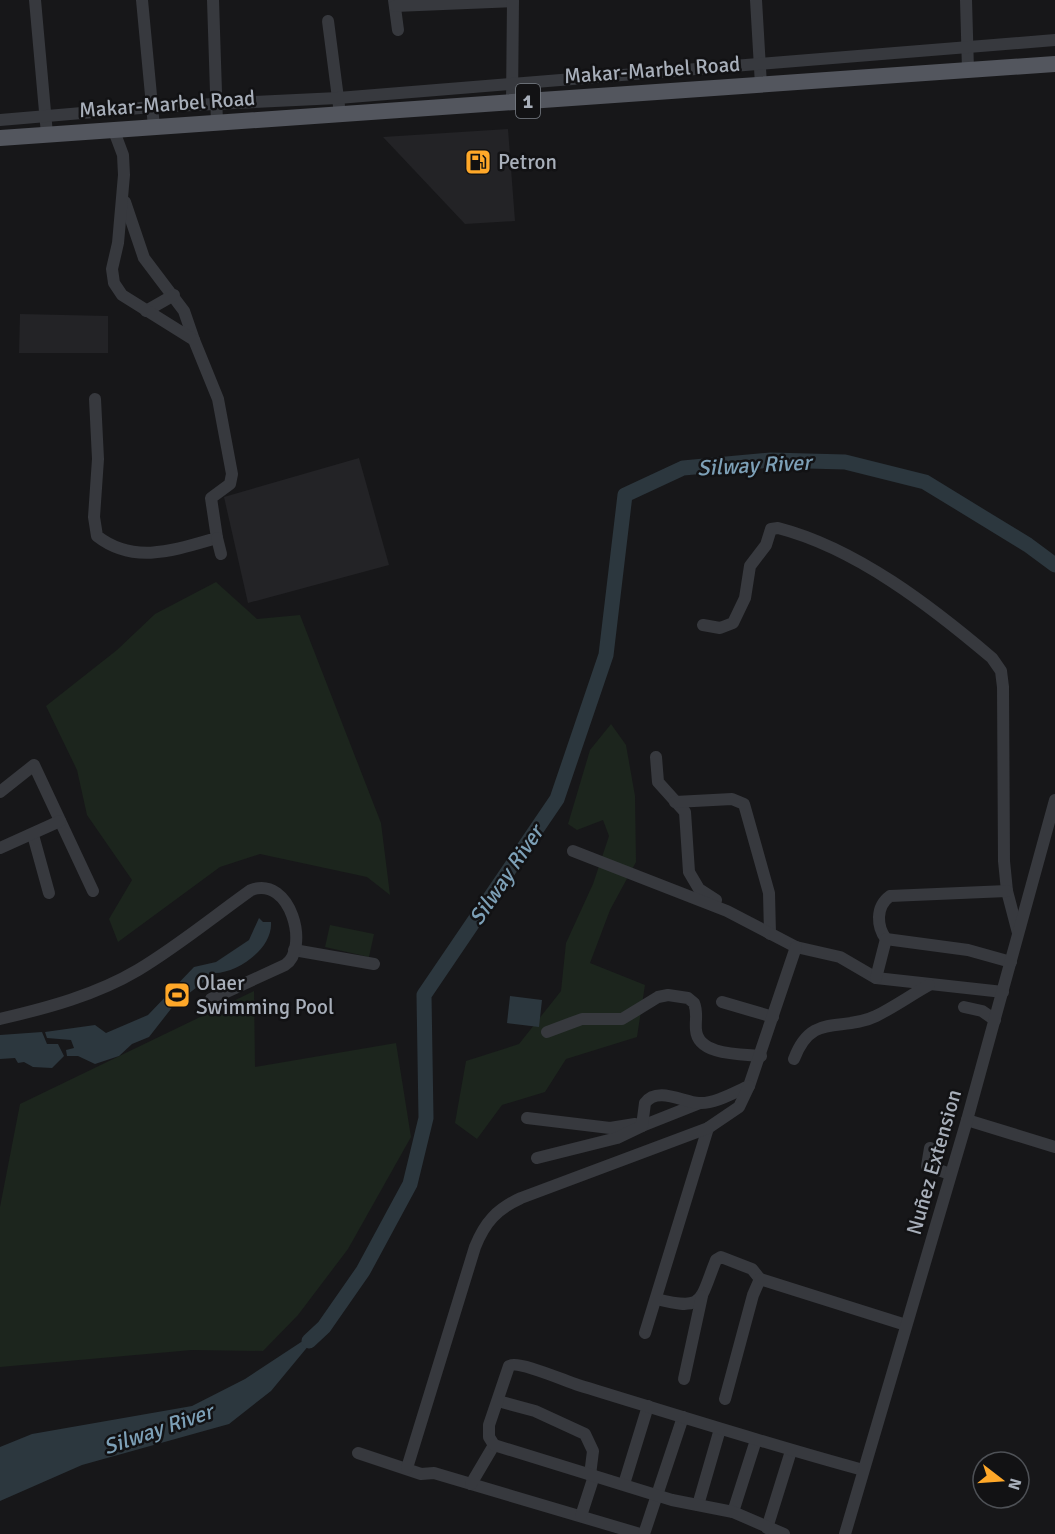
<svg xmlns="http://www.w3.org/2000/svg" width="1055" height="1534" font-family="Signika,sans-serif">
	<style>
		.built { fill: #232326 }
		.green { fill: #1c251d }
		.water { fill: #2c373e }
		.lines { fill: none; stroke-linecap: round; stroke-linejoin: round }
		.river { stroke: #2c373e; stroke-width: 15 }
		.minor { stroke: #37393e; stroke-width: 12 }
		.major { stroke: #53565e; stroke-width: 16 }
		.labels { text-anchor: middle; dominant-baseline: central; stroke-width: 5; stroke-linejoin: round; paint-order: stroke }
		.shield { fill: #121214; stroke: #7b8088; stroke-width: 1.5 }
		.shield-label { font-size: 20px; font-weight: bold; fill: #a8afba }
		.street-label { font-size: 21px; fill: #a8afba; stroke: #121214 }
		.poi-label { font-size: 21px; fill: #a8afba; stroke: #121214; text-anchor: start }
		.water-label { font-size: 22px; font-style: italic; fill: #7da0b7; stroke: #121214 }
	</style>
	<rect width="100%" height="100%" fill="#171719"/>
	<g class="built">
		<path d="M508 129 515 221 465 224 383 137Z"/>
		<path d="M20 314 108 316V353H19Z"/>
		<path d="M359 458 389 565 248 603 224 497Z"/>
	</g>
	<g class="green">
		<path d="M216 582 257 619 300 615 381 823 390 895 367 877 260 854 220 867 118 942 109 919 132 880 87 815 77 770 46 706 117 650 155 614Z"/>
		<path d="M611 724 626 745 635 796 636 862 610 910 590 963 645 985 637 1037 566 1059 545 1092 502 1105 477 1139 455 1123 466 1061 519 1044 561 991 566 943 593 884 609 836 603 820 577 830 568 824 590 750Z"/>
		<path d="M330 925 374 934 369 957 325 947Z"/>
		<path d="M254 991 255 1067 396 1043 411 1137 348 1249 298 1315 263 1351 192 1350 0 1367V1207L20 1104Z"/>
	</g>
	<g class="water">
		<path d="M259 918 263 922H271C273 948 238 973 215 973L174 1005 149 1037 132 1044 119 1056 95 1064 78 1056H67L66 1050 74 1048 71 1040 47 1038 45 1032 95 1025 106 1033 148 1015 194 967 216 962 249 940Z"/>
		<path d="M510 996 542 1000 539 1027 507 1023Z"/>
		<path d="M42 1032 47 1044H58L64 1056 52 1068 33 1067 24 1062 18 1063 15 1058 0 1059V1035Z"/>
		<path d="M324 1327 271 1391 229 1424 82 1465 0 1501V1447L32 1434 192 1406 245 1379Z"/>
	</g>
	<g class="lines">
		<path class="river" d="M309 1341 324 1327 363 1271 410 1184 426 1118 424 995 557 799 606 655 625 495 683 468 771 460 845 462 925 482 1028 545 1055 565"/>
		<g class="minor">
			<path d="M35 0 47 134"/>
			<path d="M142 0 154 127"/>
			<path d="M213 0 217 123"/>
			<path d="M394 0 398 30"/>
			<path d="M756 0 761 85"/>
			<path d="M966 0 968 70"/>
			<path d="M395 6 513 1"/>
			<path d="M328 21 339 106"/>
			<path d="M512 102 513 0"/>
			<path d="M0 120 152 107 338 98 1055 40"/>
			<path d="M125 202 144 258 184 311 194 340"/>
			<path d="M146 311 174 295"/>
			<path d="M95 399 98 459 94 517 97 536C134 565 175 550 217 538L211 498 230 484 232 474 218 399 194 340 122 295 114 283 112 269 118 243 124 175 123 155 114 131"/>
			<path d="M217 538 221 554"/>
			<path d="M703 625 720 628 733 623 745 598 750 566 766 545 771 529 778 528C856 548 932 607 992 658L1001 671 1003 687 1004 861 1007 891 1018 933"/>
			<path d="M656 757 658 782 685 812 689 872 699 889 716 900"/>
			<path d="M0 792 34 765 93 891"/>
			<path d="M675 802 732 799 744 804 769 893 770 934"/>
			<path d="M33 835 49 893"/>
			<path d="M0 848 60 821"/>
			<path d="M573 851 727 911 796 947 840 957 876 978 1003 992"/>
			<path d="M886 939C877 927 875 907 890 896L1007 891"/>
			<path d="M294 950 374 964"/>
			<path d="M876 978 886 939 968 950 1011 962"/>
			<path d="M722 1002 773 1017"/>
			<path d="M964 1007 982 1011 995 1020"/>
			<path d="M0 1019C47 1008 96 995 138 970 178 946 213 917 251 890 291 875 310 949 285 965L211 999"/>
			<path d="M547 1032 582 1019H622L658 997 668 995 688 998 694 1003C698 1013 695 1020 696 1030 698 1056 742 1054 761 1056"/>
			<path d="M794 1059C812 1011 841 1033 876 1016 894 1007 911 995 929 985"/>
			<path d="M527 1118 610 1128 635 1124"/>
			<path d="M967 1120 1055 1147"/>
			<path d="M642 1126 700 1103"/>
			<path d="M930 1148 927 1166 950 1174"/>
			<path d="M537 1158 617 1138 642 1126 645 1103C657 1086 683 1102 699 1103 715 1104 735 1092 749 1086L796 947"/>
			<path d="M656 1299C705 1311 699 1302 716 1260L721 1257 752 1269 760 1279"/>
			<path d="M645 1333 708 1128"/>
			<path d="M684 1379 702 1296"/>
			<path d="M725 1399 753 1295 760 1279 906 1325"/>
			<path d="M498 1401 535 1411 585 1434 593 1451 590 1475"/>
			<path d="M358 1453 421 1474 434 1473 640 1534"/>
			<path d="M407 1468 475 1247C485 1222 497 1209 521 1198L708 1128 739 1107 749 1086"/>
			<path d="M471 1484 494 1445"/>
			<path d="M624 1484 648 1406"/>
			<path d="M698 1505 720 1429"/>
			<path d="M733 1512 756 1440"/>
			<path d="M581 1516 594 1476"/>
			<path d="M767 1528 791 1451"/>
			<path d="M644 1534 683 1417"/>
			<path d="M784 1534 733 1512 672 1500 494 1445 489 1437V1425L509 1366C518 1360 565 1381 578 1385 673 1414 767 1444 863 1470"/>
			<path d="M845 1534 967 1120 1055 800"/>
		</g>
		<path class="major" d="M0 138 1055 64"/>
	</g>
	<defs>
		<symbol id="fuel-square" viewBox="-11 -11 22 22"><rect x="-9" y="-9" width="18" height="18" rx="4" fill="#ffa829" stroke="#121214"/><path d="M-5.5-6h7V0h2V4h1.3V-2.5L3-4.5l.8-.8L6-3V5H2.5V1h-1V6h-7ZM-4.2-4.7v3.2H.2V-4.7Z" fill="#111"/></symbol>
		<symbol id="stadium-square" viewBox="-11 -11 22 22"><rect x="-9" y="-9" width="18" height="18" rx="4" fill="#ffa829" stroke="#121214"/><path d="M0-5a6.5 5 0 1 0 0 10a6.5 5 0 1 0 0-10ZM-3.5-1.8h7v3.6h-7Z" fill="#111"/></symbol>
	</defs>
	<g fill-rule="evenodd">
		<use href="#fuel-square" x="463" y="147" width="30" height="30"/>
		<use href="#stadium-square" x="162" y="980" width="30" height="30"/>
	</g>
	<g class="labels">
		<rect class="shield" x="516" y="84" width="24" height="34" rx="4.5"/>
		<g class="shield-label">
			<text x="528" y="101">1</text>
		</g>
		<g class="street-label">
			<text transform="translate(652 70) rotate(-4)">Makar-Marbel Road</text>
			<text transform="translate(167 104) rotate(-4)">Makar-Marbel Road</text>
			<text transform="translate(934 1162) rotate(-74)">Nuñez Extension</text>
		</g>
		<g class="poi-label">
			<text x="498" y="162">Petron</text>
			<text x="196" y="983">Olaer<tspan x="196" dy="24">Swimming Pool</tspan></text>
		</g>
		<g class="water-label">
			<text transform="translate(754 465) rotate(-3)">Silway River</text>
			<text transform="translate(506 875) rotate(-56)">Silway River</text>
			<text transform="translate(158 1429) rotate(-19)">Silway River</text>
		</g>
	</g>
	<g transform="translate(1001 1480) rotate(107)"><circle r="28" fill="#121214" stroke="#4e5156" stroke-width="1.5"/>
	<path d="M0-4.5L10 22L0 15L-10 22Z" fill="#ffa829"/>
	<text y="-9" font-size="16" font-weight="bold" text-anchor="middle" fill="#a8afba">N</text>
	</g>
</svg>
